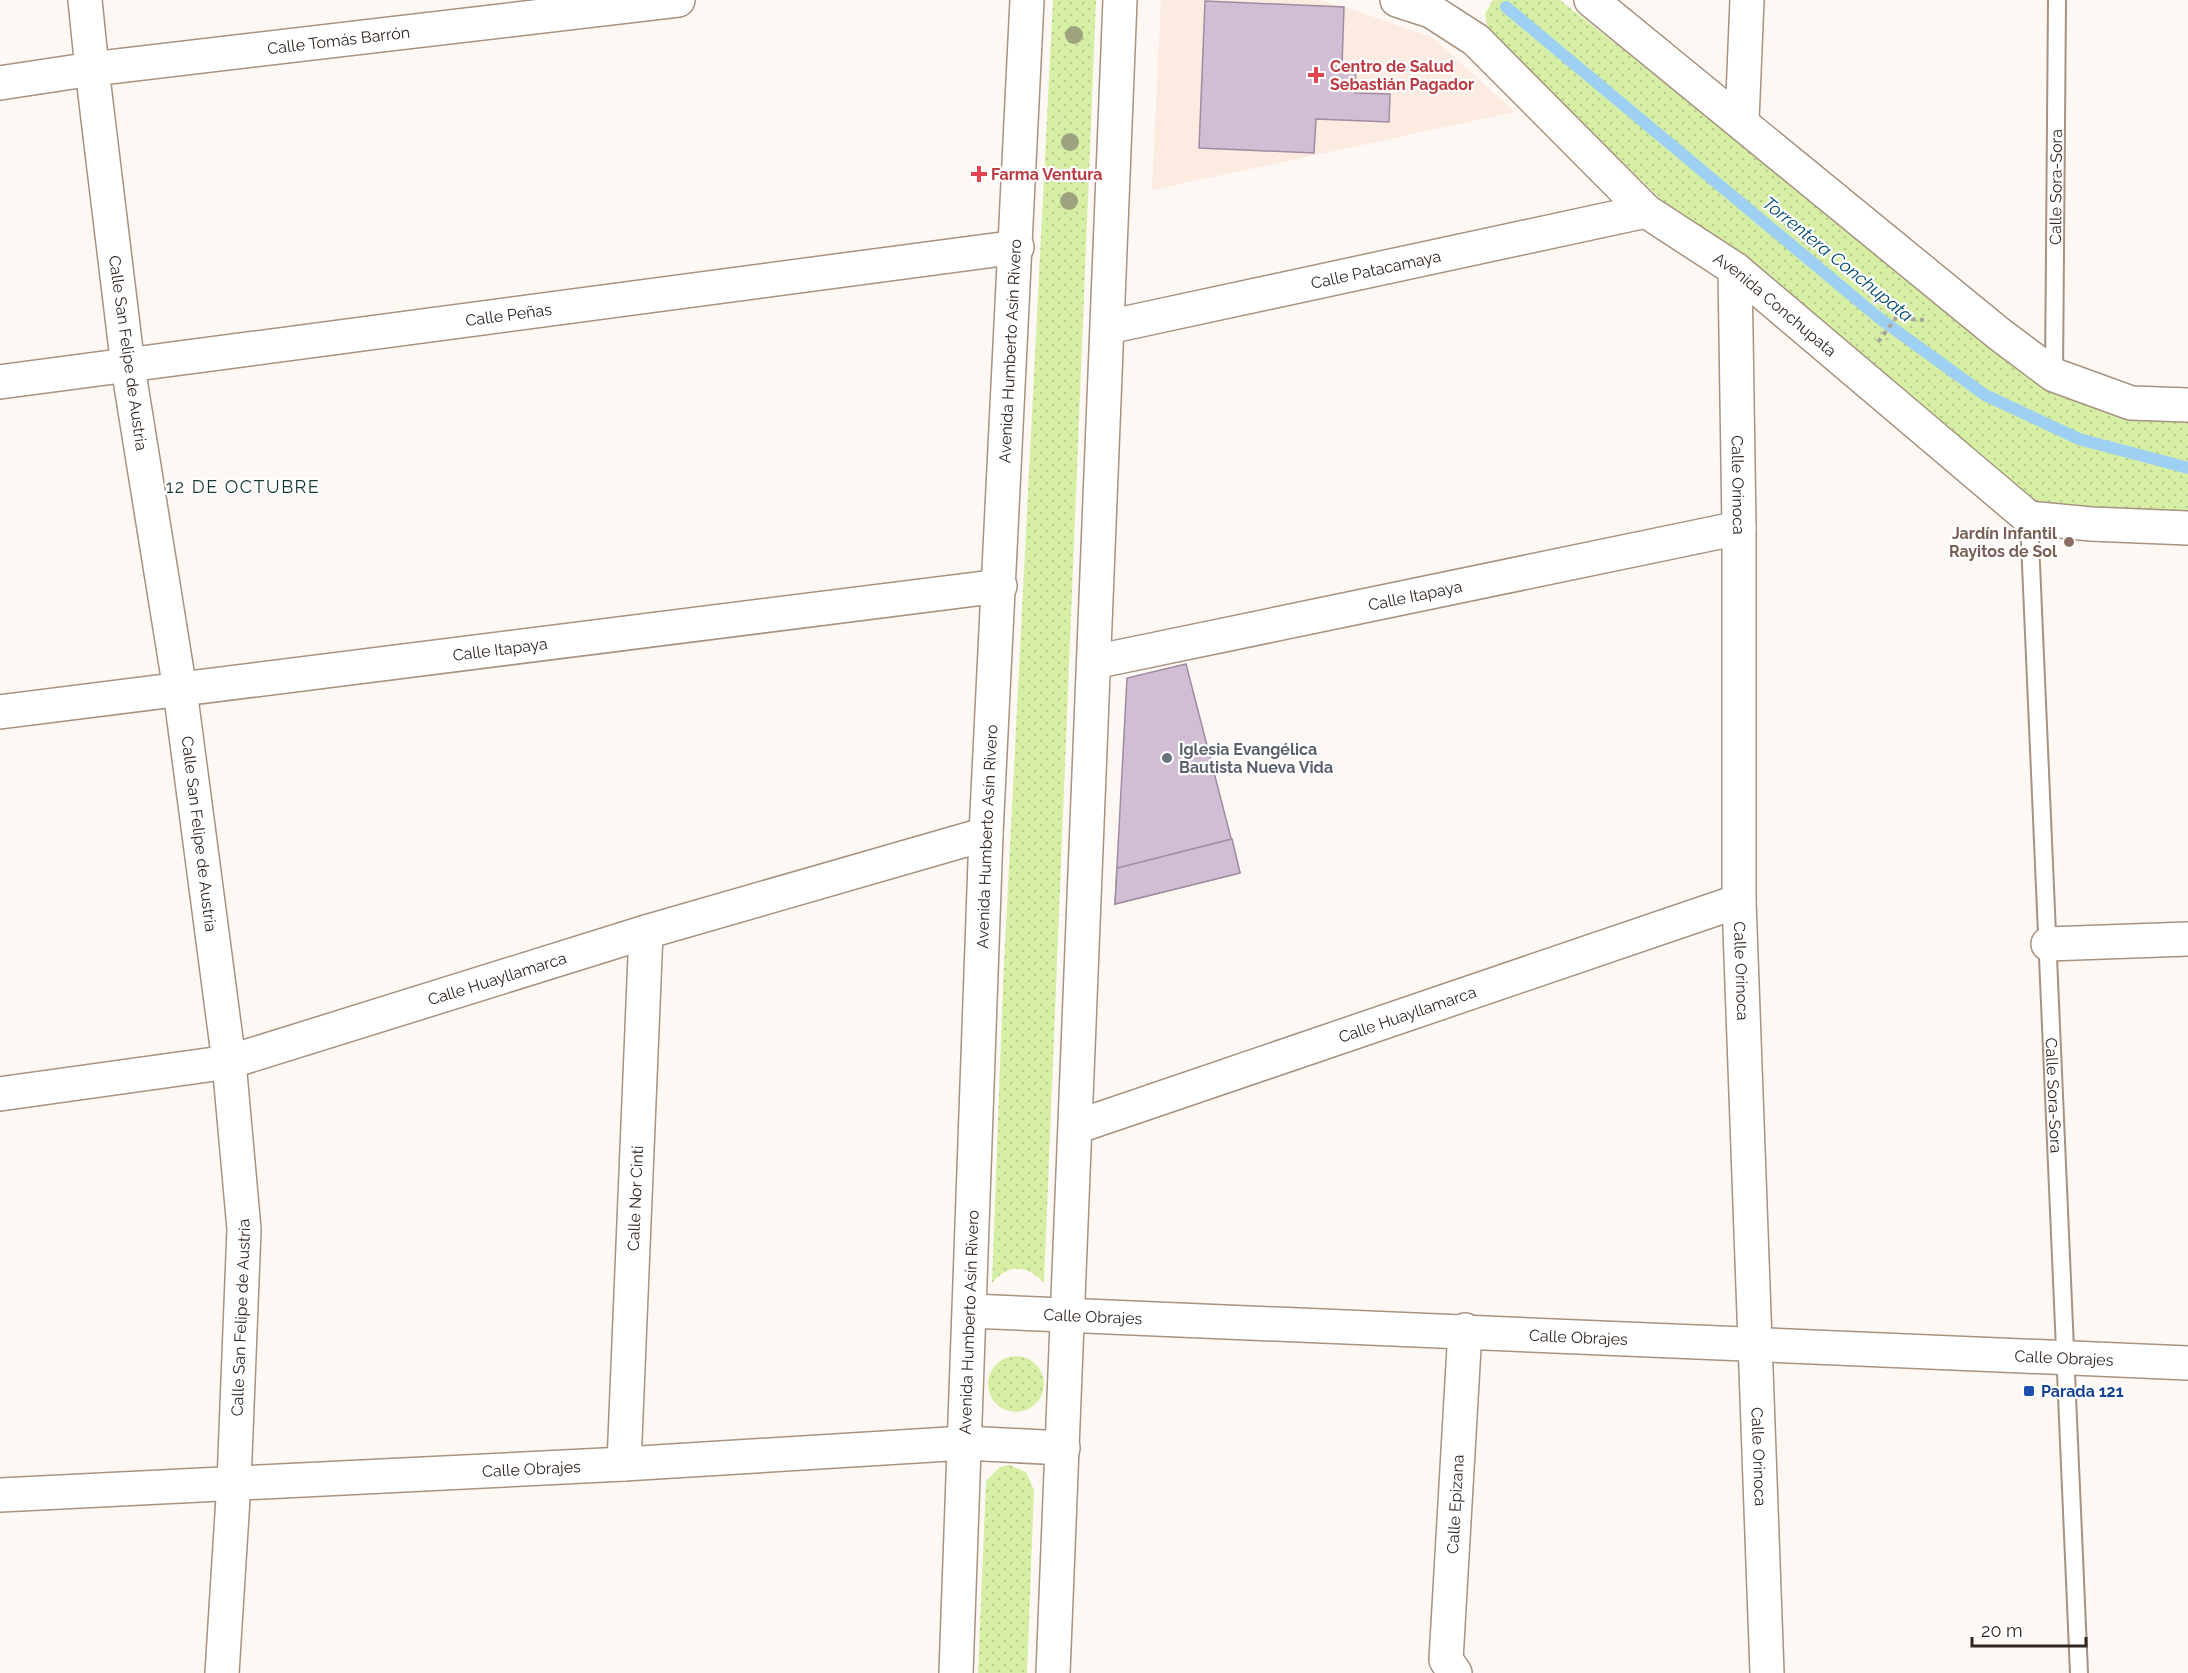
<svg xmlns="http://www.w3.org/2000/svg" width="2188" height="1673" font-family="Raleway,sans-serif">
	<style>
		.medical { fill: #fcebe0 }
		.grass { fill: url(#grass-dots) }
		.lines { fill: none; stroke-linecap: round; stroke-linejoin: round }
		.stream { stroke: #9ed0f4; stroke-width: 12 }
		.building { fill: #d2bed4; stroke: #9f8ca1; stroke-width: 1.5 }
		.service-casing { stroke: #a89280; stroke-width: 20 }
		.minor-casing { stroke: #a89280; stroke-width: 36 }
		.tertiary-casing { stroke: #a89280; stroke-width: 36 }
		.path { stroke: #a9a39d; stroke-width: 4; stroke-dasharray: 4.5 4.5; stroke-linecap: butt }
		.service { stroke: #fff; stroke-width: 16 }
		.minor { stroke: #fff; stroke-width: 33 }
		.tertiary { stroke: #fff; stroke-width: 33 }
		.tree { fill: #9ca37e }
		.health-dot { fill: #e0444e; stroke: #fff; stroke-width: 2 }
		.education-dot { fill: #8d6e63; stroke: #fff; stroke-width: 2 }
		.worship-dot { fill: #6b7280; stroke: #fff; stroke-width: 2 }
		.transit-dot { fill: #1a4fb4; stroke: #fff; stroke-width: 2 }
		.labels { text-anchor: middle; dominant-baseline: central; stroke-width: 4.5; stroke-linejoin: round; paint-order: stroke }
		.street-label { font-size: 16px; fill: #302720; stroke: #fff }
		.health-label { font-size: 16px; font-weight: bold; fill: #be3a42; stroke: #fff; text-anchor: start }
		.education-label { font-size: 16px; font-weight: bold; fill: #785e54; stroke: #fff; text-anchor: end }
		.worship-label { font-size: 16px; font-weight: bold; fill: #5b616d; stroke: #fff; text-anchor: start }
		.transit-label { font-size: 16px; font-weight: bold; fill: #164399; stroke: #fff; text-anchor: start }
		.water-label { font-size: 18px; font-style: italic; fill: #004c71; stroke: #fff }
		.neighbourhood-label { font-size: 18px; letter-spacing: 1.5px; fill: #153734; stroke: #fff }
	</style>
	<defs>
		<pattern id="grass-dots" width="8" height="8" patternUnits="userSpaceOnUse" patternTransform="scale(1.5)"><rect width="8" height="8" fill="#d7efa5"/><path d="M2 2h.1M6 6h.1" fill="none" stroke="#b9cd8e" stroke-width="1.8" stroke-linecap="round"/></pattern>
	</defs>
	<rect width="100%" height="100%" fill="#fdf8f4"/>
	<path class="medical" d="M1161 0H1319L1344 7 1432 37 1515 112 1152 190Z"/>
	<g class="grass">
		<path d="M1053 0H1096L1044 1283C1028 1265 1008 1263 992 1283L1003 985Z"/>
		<path d="M1493 0H1560L2047 384 2085 405 2134 418 2188 423V515L2034 504 1769 274 1679 217 1488 31 1485 14Z"/>
		<circle cx="1016" cy="1384" r="28"/>
		<path d="M1009 1465 1026 1472 1034 1490 1027 1673H978L986 1481 1000 1467Z"/>
	</g>
	<g class="lines">
		<path class="stream" d="M1506 7 1879 318 1985 395 2079 439 2188 468"/>
	</g>
	<g class="building">
		<path d="M1205 1 1344 7 1342 66 1356 67 1355 93 1390 94 1389 122 1316 119 1314 153 1199 148Z"/>
		<path d="M1186 664 1240 873 1115 904 1127 678Z"/>
		<path d="M1232 839 1240 873 1115 904 1117 868Z"/>
	</g>
	<g class="lines">
		<defs>
			<g id="service">
				<path id="s1" d="M2054 375 2057 0"/>
				<path id="s2" d="M2029 518 2079 1673"/>
			</g>
			<g id="minor">
				<path d="M1742 121 1747 0"/>
				<path id="s3" d="M1735 269 1739 528V901L1767 1673"/>
				<path id="s4" d="M1108 327 1646 211"/>
				<path id="s5" d="M0 382 1017 247"/>
				<path id="s6" d="M1094 662 1739 528"/>
				<path id="s7" d="M0 712 1000 586"/>
				<path d="M2048 944 2188 939"/>
				<path id="s8" d="M0 1094 229 1062 646 932 986 834"/>
				<path id="s9" d="M1076 1127 1739 901"/>
				<path id="s10" d="M624 1464 646 932"/>
				<path id="s11" d="M0 1495 624 1464 965 1443 1063 1448"/>
				<path id="s12" d="M222 1673 234 1482 244 1229 229 1062 180 690 128 367 92 69 678 0"/>
				<path id="s13" d="M1455 1673 1446 1660 1465 1330"/>
			</g>
			<g id="tertiary">
				<path id="s14" d="M1397 0 1431 11 1476 40 1646 211 1735 269 2029 518 2091 524 2188 528"/>
				<path d="M1591 0 1998 333 2054 375 2131 403 2188 405"/>
				<path d="M0 83 92 69 85 0"/>
				<path id="s15" d="M970 1311 2188 1363"/>
				<path id="s16" d="M956 1673 986 834 1027 0"/>
				<path d="M1053 1673 1120 0"/>
			</g>
		</defs>
		<use href="#service" class="service-casing"/>
		<use href="#minor" class="minor-casing"/>
		<use href="#tertiary" class="tertiary-casing"/>
		<path class="path" d="M1878 342 1896 318 1924 320"/>
		<use href="#service" class="service"/>
		<use href="#minor" class="minor"/>
		<use href="#tertiary" class="tertiary"/>
	</g>
	<g class="tree">
		<circle cx="1074" cy="35" r="9"/>
		<circle cx="1070" cy="142" r="9"/>
		<circle cx="1069" cy="201" r="9"/>
	</g>
	<g class="health-dot">
		<path d="M1313 66h6v6h6v6h-6v6h-6v-6h-6v-6h6z"/>
		<path d="M976 165h6v6h6v6h-6v6h-6v-6h-6v-6h6z"/>
	</g>
	<circle class="education-dot" cx="2069" cy="542" r="6"/>
	<circle class="worship-dot" cx="1167" cy="758" r="6"/>
	<rect class="transit-dot" x="2023" y="1385" width="12" height="12" rx="3"/>
	<g class="labels">
		<g class="street-label">
			<text stroke="none"><textPath href="#s12" startOffset="1863">Calle Tomás Barrón</textPath></text>
			<text stroke="none"><textPath href="#s1" startOffset="188">Calle Sora-Sora</textPath></text>
			<text stroke="none"><textPath href="#s4" startOffset="274">Calle Patacamaya</textPath></text>
			<text stroke="none"><textPath href="#s14" startOffset="490">Avenida Conchupata</textPath></text>
			<text stroke="none"><textPath href="#s5" startOffset="513">Calle Peñas</textPath></text>
			<text stroke="none"><textPath href="#s16" startOffset="1323">Avenida Humberto Asín Rivero</textPath></text>
			<text transform="translate(128 353) rotate(82)">Calle San Felipe de Austria</text>
			<text stroke="none"><textPath href="#s3" startOffset="216">Calle Orinoca</textPath></text>
			<text stroke="none"><textPath href="#s6" startOffset="328">Calle Itapaya</textPath></text>
			<text stroke="none"><textPath href="#s7" startOffset="504">Calle Itapaya</textPath></text>
			<text transform="translate(199 834) rotate(83)">Calle San Felipe de Austria</text>
			<text stroke="none"><textPath href="#s16" startOffset="837">Avenida Humberto Asín Rivero</textPath></text>
			<text stroke="none"><textPath href="#s3" startOffset="702">Calle Orinoca</textPath></text>
			<text stroke="none"><textPath href="#s8" startOffset="512">Calle Huayllamarca</textPath></text>
			<text stroke="none"><textPath href="#s9" startOffset="350">Calle Huayllamarca</textPath></text>
			<text stroke="none"><textPath href="#s2" startOffset="578">Calle Sora-Sora</textPath></text>
			<text stroke="none"><textPath href="#s10" startOffset="266">Calle Nor Cinti</textPath></text>
			<text stroke="none"><textPath href="#s15" startOffset="123">Calle Obrajes</textPath></text>
			<text stroke="none"><textPath href="#s12" startOffset="356">Calle San Felipe de Austria</textPath></text>
			<text stroke="none"><textPath href="#s16" startOffset="351">Avenida Humberto Asín Rivero</textPath></text>
			<text stroke="none"><textPath href="#s15" startOffset="609">Calle Obrajes</textPath></text>
			<text stroke="none"><textPath href="#s15" startOffset="1095">Calle Obrajes</textPath></text>
			<text stroke="none"><textPath href="#s3" startOffset="1188">Calle Orinoca</textPath></text>
			<text stroke="none"><textPath href="#s11" startOffset="532">Calle Obrajes</textPath></text>
			<text stroke="none"><textPath href="#s13" startOffset="172">Calle Epizana</textPath></text>
		</g>
		<g class="health-label">
			<text x="1330" y="66">Centro de Salud<tspan x="1330" dy="18">Sebastián Pagador</tspan></text>
			<text x="991" y="174">Farma Ventura</text>
		</g>
		<g class="education-label">
			<text x="2057" y="533">Jardín Infantil<tspan x="2057" dy="18">Rayitos de Sol</tspan></text>
		</g>
		<g class="worship-label">
			<text x="1179" y="749">Iglesia Evangélica<tspan x="1179" dy="18">Bautista Nueva Vida</tspan></text>
		</g>
		<g class="transit-label">
			<text x="2041" y="1391">Parada 121</text>
		</g>
		<g class="water-label">
			<text transform="translate(1838 259) rotate(39)">Torrentera Conchupata</text>
		</g>
		<g class="neighbourhood-label">
			<text x="243" y="486">12 DE OCTUBRE</text>
		</g>
	</g>
	<path d="M1972 1637v9h114v-9" fill="none" stroke="#302720" stroke-width="3"/>
	<text x="1981" y="1637" font-size="18" fill="#302720" stroke="#ffffff" stroke-width="4.5" paint-order="stroke">20 m</text>
</svg>
